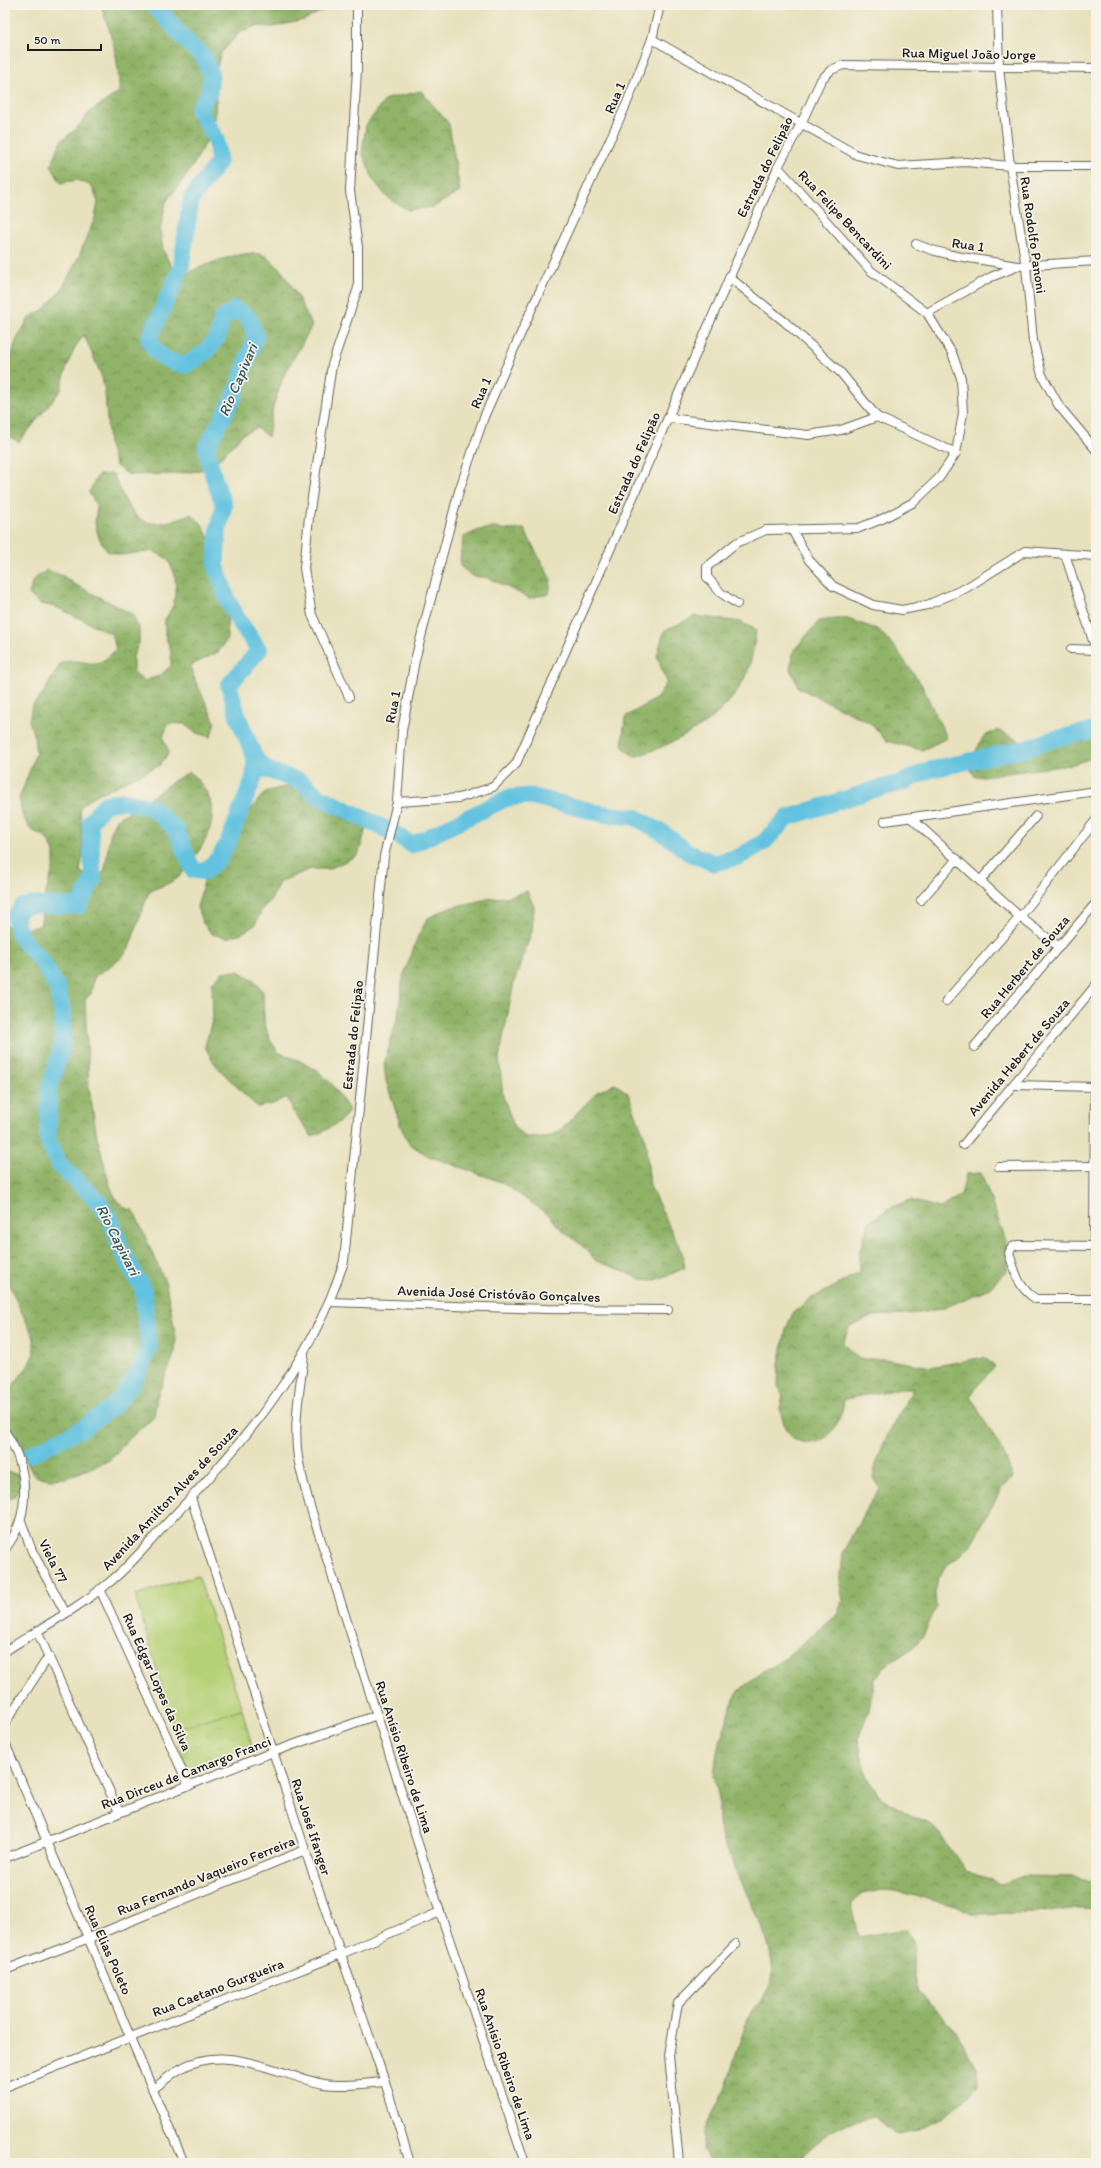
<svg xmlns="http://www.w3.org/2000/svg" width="1101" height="2168" font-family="Itim,sans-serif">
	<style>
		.grass { fill: #b5d177; stroke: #68764a }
		.forest { fill: url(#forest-crowns); stroke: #566842 }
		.park { fill: url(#park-tufts); stroke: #68764a }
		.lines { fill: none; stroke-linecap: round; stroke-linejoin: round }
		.river { stroke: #62c2e0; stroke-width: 17 }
		.street-casing { stroke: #636154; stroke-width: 10 }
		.street { stroke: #fff; stroke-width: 8 }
		.labels { text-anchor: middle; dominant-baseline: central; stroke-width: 3.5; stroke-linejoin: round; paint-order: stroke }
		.street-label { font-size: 14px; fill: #1c1c1c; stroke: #f7f3e8 }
		.water-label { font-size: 15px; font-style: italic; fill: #345661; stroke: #f7f3e8 }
	</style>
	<defs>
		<pattern id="forest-crowns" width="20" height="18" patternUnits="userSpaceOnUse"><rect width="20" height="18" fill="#90b368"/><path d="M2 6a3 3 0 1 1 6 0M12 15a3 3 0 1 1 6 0" fill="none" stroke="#759155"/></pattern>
		<pattern id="park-tufts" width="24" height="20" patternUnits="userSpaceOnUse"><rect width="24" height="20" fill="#b5d177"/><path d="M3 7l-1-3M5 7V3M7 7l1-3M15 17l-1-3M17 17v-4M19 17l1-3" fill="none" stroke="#9bb366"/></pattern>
	</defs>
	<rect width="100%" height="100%" fill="#f7f3e8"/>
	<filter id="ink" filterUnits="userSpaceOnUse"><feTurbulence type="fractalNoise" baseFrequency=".025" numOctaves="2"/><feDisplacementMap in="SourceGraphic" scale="8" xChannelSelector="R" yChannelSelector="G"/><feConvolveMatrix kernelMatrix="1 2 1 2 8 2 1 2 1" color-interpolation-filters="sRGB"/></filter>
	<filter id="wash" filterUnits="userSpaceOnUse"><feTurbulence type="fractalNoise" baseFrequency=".012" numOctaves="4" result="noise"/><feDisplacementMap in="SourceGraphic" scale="16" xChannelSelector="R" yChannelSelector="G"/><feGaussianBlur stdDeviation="0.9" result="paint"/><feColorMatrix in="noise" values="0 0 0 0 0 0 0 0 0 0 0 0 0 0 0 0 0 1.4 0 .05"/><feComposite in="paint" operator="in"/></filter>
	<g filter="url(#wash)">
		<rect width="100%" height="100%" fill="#e8e1bd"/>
		<path class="grass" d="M198 1575 242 1709 174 1729 135 1595Z"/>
		<g class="forest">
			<path d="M101 5H334L304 20 273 27 256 26 241 31 221 53 213 80 216 100 214 128 191 169 166 202 160 230 163 250 172 268 185 274C203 266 249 245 267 257 288 272 301 304 312 326L283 377 273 407 268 437 257 428 243 434 212 466 197 471 173 474 129 475 116 466 109 446 105 393 102 377 84 335 75 347 66 369 61 390 19 442 5 434V379L16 341 29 318 44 309 62 289 79 256 95 218 98 202 92 186 77 180 61 183 51 166 61 141 75 130 90 112 119 92C120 61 111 34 101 5Z"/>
			<path d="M421 91 449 124 460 192 433 207 408 210 388 198 374 181 362 152 366 125 386 99Z"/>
			<path d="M113 474C123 495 132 528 161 523 171 522 182 517 191 514L202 524 226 574 227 591V640L218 652 190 666 195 680 215 722 211 737 196 733 184 724 168 723 163 738 169 752 160 765 94 796 80 807 83 854 80 871 91 880 104 872C108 857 108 834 115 821 118 817 126 814 130 811 151 799 168 782 190 772 223 803 216 831 189 864 185 868 182 875 178 878 169 884 159 887 149 891L129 948 120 959 94 977 91 994 85 998 89 1088 97 1136 110 1186 117 1201 129 1210 133 1209 166 1284 176 1337 175 1352 157 1397 154 1417 131 1437 110 1460 66 1478 51 1479 35 1476 5 1431V1396L28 1366 34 1353V1338L11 1289 5 1266V923L9 928 25 929 40 926 45 896 54 866V851L45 836 31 830 23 817 19 799 36 753 34 737 29 720 32 706 42 695 61 663C87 655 93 676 116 649L112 634 56 607 40 604 29 594 33 580 47 570 63 576 76 585 132 614 139 628V643L133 656V671L144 681 159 676 171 666V651L165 635V620L173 606 176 589 175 575 168 559 153 551 121 555 107 551 99 538 95 523 97 507 89 492 98 475Z"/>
			<path d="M493 528 510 530 524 529 551 580 549 594 529 598 489 578 472 576 460 566 461 551 464 537 479 530Z"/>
			<path d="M695 616 741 622 756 630C754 644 752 662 746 675 727 719 677 743 634 757L622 746 625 717 657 698 667 682 657 657 664 631Z"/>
			<path d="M845 618 879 630 896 649 921 684 947 738 922 750 886 741 872 724 799 688 790 669 794 650 819 621Z"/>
			<path d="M997 730 1024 743 1053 740 1069 735 1096 738V757L1070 765 975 777 967 763 976 751 983 737Z"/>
			<path d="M296 786 312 789 334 813 349 821 369 819 358 855 329 869H311L279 882 272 898 262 909 255 925 242 933 227 938 212 934 202 922 197 907 205 878 222 851 232 840 239 824 265 792 280 788Z"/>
			<path d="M527 891 534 907 532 931 514 982 499 1059 503 1096 514 1127 525 1137 545 1138 560 1131 597 1092 615 1084 628 1093 645 1138 650 1186 682 1253 685 1268 656 1280 639 1279 624 1271 596 1261 586 1249 559 1227 549 1215 501 1182 429 1156 409 1144 401 1127 386 1081 384 1064 398 1016 403 977 418 936 428 918 449 908 487 899 511 896Z"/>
			<path d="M238 971 253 979 263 992 264 1021 269 1038 278 1052 302 1062 320 1073 331 1083 349 1110C342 1124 325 1130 312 1137L293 1111 287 1097 273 1104 257 1107 222 1072 212 1060 205 1046 213 1017 212 983 222 972Z"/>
			<path d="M981 1173 1006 1241 1007 1270 990 1288 944 1308 919 1313 873 1316 849 1327 843 1343 859 1359H885L931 1367 984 1357 995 1367 982 1380 970 1396 1004 1454 1013 1478 1001 1488V1490L970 1546 960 1556 947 1565 938 1577 935 1594 936 1608 923 1636 912 1648 884 1667 875 1679 869 1710 858 1739 865 1770 872 1785 882 1798 912 1816 927 1821 939 1833 966 1871 1002 1884 1023 1876 1075 1877 1096 1882V1910L1068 1908 1036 1913 971 1914 956 1906 896 1891 881 1890 863 1894 851 1904 858 1937 906 1929 914 1943 913 1973 917 1990 954 2028 977 2068 978 2083 969 2096 943 2118 914 2132 898 2135 874 2117 844 2124 830 2131 804 2154 800 2163H711L703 2150V2133L726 2086 745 2026 751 2013 761 2002 770 1985 773 1969 769 1947 763 1930 722 1839 719 1823V1800L714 1776 717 1752 731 1707 737 1693 750 1681 763 1671 780 1662 836 1615 843 1601 840 1586 843 1552 866 1509 880 1489 873 1478C879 1445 897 1418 913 1389H899L844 1399C843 1416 832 1442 811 1443 806 1444 800 1441 795 1440L785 1428 780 1409 783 1395 778 1386 779 1364 786 1329 793 1313 810 1299 834 1287 859 1272V1254L869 1222 890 1208 910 1200 940 1208 961 1195 966 1174Z"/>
			<path d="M5 1471 24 1476 16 1495 5 1502Z"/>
		</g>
		<path class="park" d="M242 1709 252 1746 186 1768 174 1729Z"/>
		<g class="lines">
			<g class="river">
				<path d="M255 758 267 770 300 781 318 796 394 833 412 845 507 798 530 796 603 814 635 817 663 833 689 853 714 863 739 857 764 842 787 818 876 789 901 783 929 770 1028 748 1054 739 1096 730"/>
				<path d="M31 1454 83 1428 114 1406 136 1377 149 1348 143 1289 121 1249 111 1220 97 1200 59 1165 48 1141 49 1089 62 1046 63 1015 57 987 41 960 20 937 15 918 22 907 33 905 79 906 93 880 90 822 105 804 123 801 153 808 176 830 193 870 204 872 220 857 230 838 254 777 255 758 238 717 229 685 259 650 237 618 227 599 216 565 218 530 224 506 214 478 206 448 235 395 256 335 248 317 235 309 222 319 217 338 206 352 186 365C166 361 158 358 149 339L181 268 191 199 219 162 216 139 198 110 209 93 211 76 205 58 190 45 154 5"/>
			</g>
		</g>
	</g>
	<g filter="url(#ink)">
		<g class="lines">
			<defs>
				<g id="street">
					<path d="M997 5 999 67 1010 166 1026 267 1033 341 1042 375 1059 406 1096 450"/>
					<path d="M652 39 857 155 898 166 966 162 1010 166H1096"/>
					<path d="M916 244C948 258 983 259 1017 266"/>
					<path d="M729 277 785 322 841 373 877 417 956 453"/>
					<path d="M927 313 991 277 1018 266 1096 261"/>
					<path d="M669 418 808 435 841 430 877 417"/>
					<path d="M792 530 809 560 833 586 873 605 902 610 927 605 966 588 1025 551 1096 556"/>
					<path d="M1065 554 1096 650"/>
					<path d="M737 604 721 593 707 577V567L736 543 766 530 859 528 882 519 914 502 939 478 956 453 963 413 961 378 952 353 927 313 870 270 778 167"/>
					<path d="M1071 649 1096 650"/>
					<path d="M349 697 312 615 304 568 309 517 332 365 358 288V247L350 191 357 69V5"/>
					<path d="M397 802 459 798 493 787 516 764 778 167 801 124 821 80 831 70 843 65 1096 68"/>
					<path d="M911 818 1020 917 1059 947"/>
					<path d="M885 821 1096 791"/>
					<path d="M980 881 1036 816"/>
					<path d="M921 900 957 859"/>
					<path d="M946 1001 1020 917 1096 820"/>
					<path d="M974 1047 1096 903"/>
					<path d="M1014 1085 1096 1087"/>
					<path d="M963 1145 1096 985"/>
					<path d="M999 1167 1096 1166"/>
					<path d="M1094 1246 1095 1087"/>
					<path d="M1096 1246 1018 1245 1012 1247 1009 1253C1015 1272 1018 1288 1036 1299H1096"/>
					<path d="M329 1302 547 1309 668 1310"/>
					<path d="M304 1355C300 1388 293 1424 298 1458 301 1473 305 1488 309 1503L440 1912 525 2163"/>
					<path d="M5 1432C29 1467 32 1515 5 1549"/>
					<path d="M191 1498 305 1850 385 2082 410 2163"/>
					<path d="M21 1521 32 1551 65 1612"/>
					<path d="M100 1589 189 1786"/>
					<path d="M37 1631 119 1812"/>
					<path d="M5 1651C40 1629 80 1607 111 1581 132 1564 150 1541 168 1522 241 1446 312 1364 344 1261L384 856 397 802 402 731 415 660 459 491 484 417 533 306 626 105 652 39 660 5"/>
					<path d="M5 1723 49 1656"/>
					<path d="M5 1743 184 2163"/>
					<path d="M5 1858 273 1752 377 1715"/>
					<path d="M5 1970 89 1938 305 1850"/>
					<path d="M5 2087 341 1954 440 1912"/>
					<path d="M153 2089C162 2083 171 2074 180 2069 227 2042 277 2075 324 2084 343 2087 365 2083 385 2082"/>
					<path d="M679 2163 669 2055 678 2003 736 1944"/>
				</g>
			</defs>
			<use href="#street" class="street-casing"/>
			<use href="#street" class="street"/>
		</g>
	</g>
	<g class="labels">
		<g class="street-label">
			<text transform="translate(969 54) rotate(1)">Rua Miguel João Jorge</text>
			<text transform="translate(615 98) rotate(-67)">Rua 1</text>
			<text transform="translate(765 167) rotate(-64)">Estrada do Felipão</text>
			<text transform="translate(845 220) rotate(47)">Rua Felipe Bencardini</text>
			<text transform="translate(1033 235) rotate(82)">Rua Rodolfo Panoni</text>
			<text transform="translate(968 245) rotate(8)">Rua 1</text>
			<text transform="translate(481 393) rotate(-67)">Rua 1</text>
			<text transform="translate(634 463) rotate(-66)">Estrada do Felipão</text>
			<text transform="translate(393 707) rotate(-79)">Rua 1</text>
			<text transform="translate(1025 967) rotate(-50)">Rua Herbert de Souza</text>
			<text transform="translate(353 1035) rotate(-84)">Estrada do Felipão</text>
			<text transform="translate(1019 1057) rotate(-50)">Avenida Hebert de Souza</text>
			<text transform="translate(499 1294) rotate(2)">Avenida José Cristóvão Gonçalves</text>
			<text transform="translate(170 1498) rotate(-47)">Avenida Amilton Alves de Souza</text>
			<text transform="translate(53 1561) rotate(63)">Viela 77</text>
			<text transform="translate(157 1682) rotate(66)">Rua Edgar Lopes da Silva</text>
			<text transform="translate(404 1757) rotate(72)">Rua Anísio Ribeiro de Lima</text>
			<text transform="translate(186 1773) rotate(-21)">Rua Dirceu de Camargo Franci</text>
			<text transform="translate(311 1827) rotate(72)">Rua José Ifanger</text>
			<text transform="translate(206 1876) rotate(-22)">Rua Fernando Vaqueiro Ferreira</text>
			<text transform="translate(108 1950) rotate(66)">Rua Elias Poleto</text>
			<text transform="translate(218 1988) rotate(-21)">Rua Caetano Gurgueira</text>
			<text transform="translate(505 2064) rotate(71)">Rua Anísio Ribeiro de Lima</text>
		</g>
		<g class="water-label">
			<text transform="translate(238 380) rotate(-67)">Rio Capivari</text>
			<text transform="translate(118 1240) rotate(63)">Rio Capivari</text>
		</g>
	</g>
	<rect width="1101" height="2168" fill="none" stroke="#f7f3e8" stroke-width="20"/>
	<path d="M28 44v6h73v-6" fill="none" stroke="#1c1c1c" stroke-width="2"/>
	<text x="34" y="44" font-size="12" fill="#1c1c1c" stroke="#f7f3e8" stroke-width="3" paint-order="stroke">50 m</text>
</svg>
